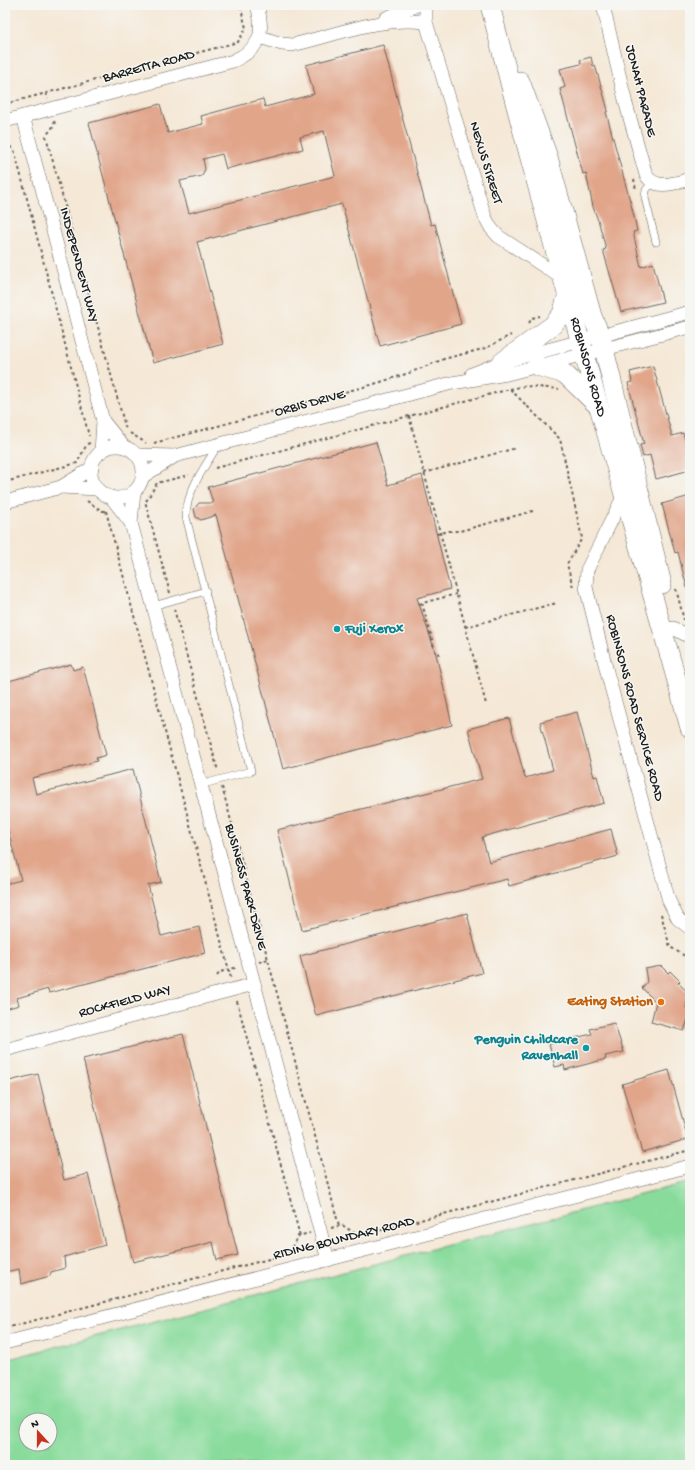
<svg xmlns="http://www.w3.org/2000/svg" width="695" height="1470" font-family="'Gochi Hand',sans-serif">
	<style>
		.green { fill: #89db9c; stroke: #527c5c; fill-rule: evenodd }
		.building { fill: #e1a58a; fill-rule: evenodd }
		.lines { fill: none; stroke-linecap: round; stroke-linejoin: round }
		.service-casing { stroke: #68635d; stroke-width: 8 }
		.minor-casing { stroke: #68635d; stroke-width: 14 }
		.secondary-casing { stroke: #68635d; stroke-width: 20 }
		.path { stroke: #68635d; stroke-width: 2; stroke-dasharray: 3 3; stroke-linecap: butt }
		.service { stroke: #fff; stroke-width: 7 }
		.minor { stroke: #fff; stroke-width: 13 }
		.secondary { stroke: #fff; stroke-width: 19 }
		.culture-dot { fill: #0f9aa8; stroke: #f6f6f2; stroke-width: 1.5 }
		.food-dot { fill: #e8710a; stroke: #f6f6f2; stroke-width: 1.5 }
		.labels { text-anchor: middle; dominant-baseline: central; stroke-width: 3; stroke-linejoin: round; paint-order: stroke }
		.street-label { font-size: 14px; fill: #1c1c1c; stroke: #f6f6f2 }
		.culture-label { font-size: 14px; font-weight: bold; fill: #0d838f; stroke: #f6f6f2; text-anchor: start }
		.food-label { font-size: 14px; font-weight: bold; fill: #c56008; stroke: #f6f6f2; text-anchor: end }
	</style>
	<rect width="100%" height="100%" fill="#f6f6f2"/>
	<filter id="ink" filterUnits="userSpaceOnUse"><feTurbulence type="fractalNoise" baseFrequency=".025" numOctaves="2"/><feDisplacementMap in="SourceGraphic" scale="8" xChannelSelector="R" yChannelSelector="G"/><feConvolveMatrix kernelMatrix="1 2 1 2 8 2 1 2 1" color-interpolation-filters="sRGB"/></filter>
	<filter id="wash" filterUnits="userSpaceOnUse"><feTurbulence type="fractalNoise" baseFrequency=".012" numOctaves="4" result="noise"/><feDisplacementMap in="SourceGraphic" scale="16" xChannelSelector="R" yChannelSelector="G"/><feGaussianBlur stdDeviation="0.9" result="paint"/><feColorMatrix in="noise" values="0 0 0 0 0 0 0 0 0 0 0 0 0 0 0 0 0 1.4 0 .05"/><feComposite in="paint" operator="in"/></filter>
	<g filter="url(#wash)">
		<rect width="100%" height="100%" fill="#f5e8d6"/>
		<path class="green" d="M690 1182V1465H5V1360ZM26 1420H50V1444H26Z"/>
		<g id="blocks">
			<g class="building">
				<path d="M383 45 431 225 435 224 461 324 380 346 342 204 197 242 223 344 153 363 89 123 160 104 168 133 203 124 201 116 263 99 265 107 314 94 306 65ZM324 131 335 176 189 213 180 181 202 176 205 169 203 159 222 154 226 169 303 149 300 137Z"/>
				<path d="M591 57 593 66 595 65 606 103 608 111 606 112 633 212 637 231 633 232 641 267 653 263 663 302 621 312 603 250 606 249 599 223 593 207 586 173 583 174 575 145 560 89 565 87 560 69 581 64 580 60Z"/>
				<path d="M653 366 672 436 683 433 685 440 690 439V470L656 479 650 455 643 457 640 445 644 444 628 383 632 382 630 372Z"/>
				<path d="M376 442 388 485 422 475 450 589 417 598 436 654 452 725 283 769 216 515 201 520 196 517 194 509 199 503H213L208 487Z"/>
				<path d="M690 496V588H687L678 552 675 553 662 504Z"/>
				<path d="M71 664 73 670 83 667 106 755 96 758 97 761 32 778 36 794 133 769 161 882 148 885 161 936 199 927 205 953 49 993 48 989 17 998 19 1005 5 1009V884L21 880 5 818V682Z"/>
				<path d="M577 712 594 777 597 776 604 803 482 837 489 862 611 829 618 856 509 886 507 879 302 930 277 830 482 779 468 729 509 718 525 778 553 770 540 722Z"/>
				<path d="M467 913 482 973 316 1016 300 956Z"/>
				<path d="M661 966 668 973 670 971 680 981 678 983 689 993 686 1008 690 1009V1013L684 1031 651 1022 656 1002 642 988 647 982 645 969Z"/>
				<path d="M614 1023 624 1052 605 1056 606 1059 565 1070 564 1065 555 1067 549 1044 592 1034 590 1029Z"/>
				<path d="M183 1034 238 1255 217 1260 213 1242 133 1262 83 1059Z"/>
				<path d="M669 1070 688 1139 642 1152 622 1084Z"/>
				<path d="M38 1074 64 1180 88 1174 105 1245 64 1257 65 1268 51 1272 50 1276 21 1284 19 1269 5 1272V1082Z"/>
			</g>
		</g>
	</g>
	<g filter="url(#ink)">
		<use href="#blocks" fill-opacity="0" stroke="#68635d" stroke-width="1"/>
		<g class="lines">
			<defs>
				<g id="service">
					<path d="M652 183 646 190 645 198 656 242"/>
					<path d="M153 606 206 591"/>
					<path d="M200 785 251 771 186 517C186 491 205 467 218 445"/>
				</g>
				<g id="minor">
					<path d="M426 5V22L485 217 491 228 498 236 562 278"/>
					<path d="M603 5 626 104 646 175C656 191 675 183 690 179"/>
					<path d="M386 18 417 5"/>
					<path d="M260 37 282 44 292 45C336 35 380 16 426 22"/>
					<path d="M23 116 103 421 101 452"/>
					<path d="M5 121 233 61C261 48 265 34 257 5"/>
					<path d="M472 374 502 362 690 312"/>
					<path d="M103 421 124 447"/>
					<circle cx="117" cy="472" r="26"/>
					<path d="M136 455 175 456"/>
					<path d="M142 477 175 456 452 383 507 374 690 327"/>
					<path d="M61 487 97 489"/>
					<path d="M134 492 131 523 328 1260"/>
					<path d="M624 495 587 570 586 587 607 672 669 901 678 919 690 928"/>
					<path d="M111 497 131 523"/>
					<path d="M5 502 61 487 92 468"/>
					<path d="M663 630 673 628 690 637"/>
					<path d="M5 1050 254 984"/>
					<path d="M5 1343 690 1166"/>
				</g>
				<g id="secondary">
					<path id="s1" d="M490 5C551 248 623 487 690 728"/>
					<path d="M520 81 548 157 592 316 601 337 662 584"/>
					<path d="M502 362 553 325 562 314 567 297"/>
					<path d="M537 366 565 374 597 405"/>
				</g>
			</defs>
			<use href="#service" class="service-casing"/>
			<use href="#minor" class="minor-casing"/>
			<use href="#secondary" class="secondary-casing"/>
			<g class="path">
				<path d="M46 93 48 99"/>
				<path d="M5 104 238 42 246 28 240 5"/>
				<path d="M54 121 55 124 46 136 126 430"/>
				<path d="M5 144 14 149 89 436"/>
				<path d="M634 179 636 190"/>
				<path d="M529 323 532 318 540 316"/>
				<path d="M510 389 525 386 559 389"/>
				<path d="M409 416 486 704"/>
				<path d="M130 433 146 443"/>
				<path d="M154 443 371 385 409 373 444 359 486 348 511 335"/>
				<path d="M215 468 510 389 560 439 582 538 567 564 573 587"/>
				<path d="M424 473 516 448"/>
				<path d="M5 482 77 463 87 444 90 443"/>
				<path d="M87 501 102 511H107"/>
				<path d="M106 511 231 978"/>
				<path d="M437 534 449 531H460L533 511"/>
				<path d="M676 589 684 620"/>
				<path d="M170 593 145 501 147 500 157 483 189 475"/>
				<path d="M422 603 436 654 443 653"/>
				<path d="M419 604 456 594"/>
				<path d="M174 609 218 771"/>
				<path d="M465 627 557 603"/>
				<path d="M222 787 339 1226"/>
				<path d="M661 914 670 947 690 959"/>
				<path d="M259 962 268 959"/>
				<path d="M217 976 220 972 238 967"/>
				<path d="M237 1001 300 1236"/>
				<path d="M331 1228 342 1225 359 1236 690 1150"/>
				<path d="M5 1328 288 1254 298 1236 310 1233"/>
			</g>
			<use href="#service" class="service"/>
			<use href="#minor" class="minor"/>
			<use href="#secondary" class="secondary"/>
		</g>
	</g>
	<g class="culture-dot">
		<circle cx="337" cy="629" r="4"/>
		<circle cx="586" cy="1048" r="4"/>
	</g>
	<circle class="food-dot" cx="661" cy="1002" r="4"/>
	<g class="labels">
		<g class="street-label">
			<text transform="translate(149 67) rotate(-15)">BARRETTA ROAD</text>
			<text transform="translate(640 91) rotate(76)">JONAH PARADE</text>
			<text transform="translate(485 163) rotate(73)">NEXUS STREET</text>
			<text transform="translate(78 265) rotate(75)">INDEPENDENT WAY</text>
			<text stroke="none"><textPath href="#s1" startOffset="375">ROBINSONS ROAD</textPath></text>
			<text transform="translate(310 404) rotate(-15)">ORBIS DRIVE</text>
			<text transform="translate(634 708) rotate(75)">ROBINSONS ROAD SERVICE ROAD</text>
			<text transform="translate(245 887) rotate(75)">BUSINESS PARK DRIVE</text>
			<text transform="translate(125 1002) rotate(-15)">ROCKFIELD WAY</text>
			<text transform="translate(344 1239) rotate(-14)">RIDING BOUNDARY ROAD</text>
		</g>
		<g class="culture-label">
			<text x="345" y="629">Fuji Xerox</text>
			<text x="578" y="1040" text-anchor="end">Penguin Childcare<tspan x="578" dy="16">Ravenhall</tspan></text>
		</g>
		<g class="food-label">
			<text x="653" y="1002">Eating Station</text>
		</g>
	</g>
	<rect width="695" height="1470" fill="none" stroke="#f6f6f2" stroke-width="20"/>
	<g transform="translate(38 1432) rotate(339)"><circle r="19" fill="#f6f6f2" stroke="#9f9f9c"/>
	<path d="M0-3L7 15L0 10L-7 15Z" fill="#c8321e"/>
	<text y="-6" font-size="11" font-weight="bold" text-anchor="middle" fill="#1c1c1c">N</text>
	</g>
</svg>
